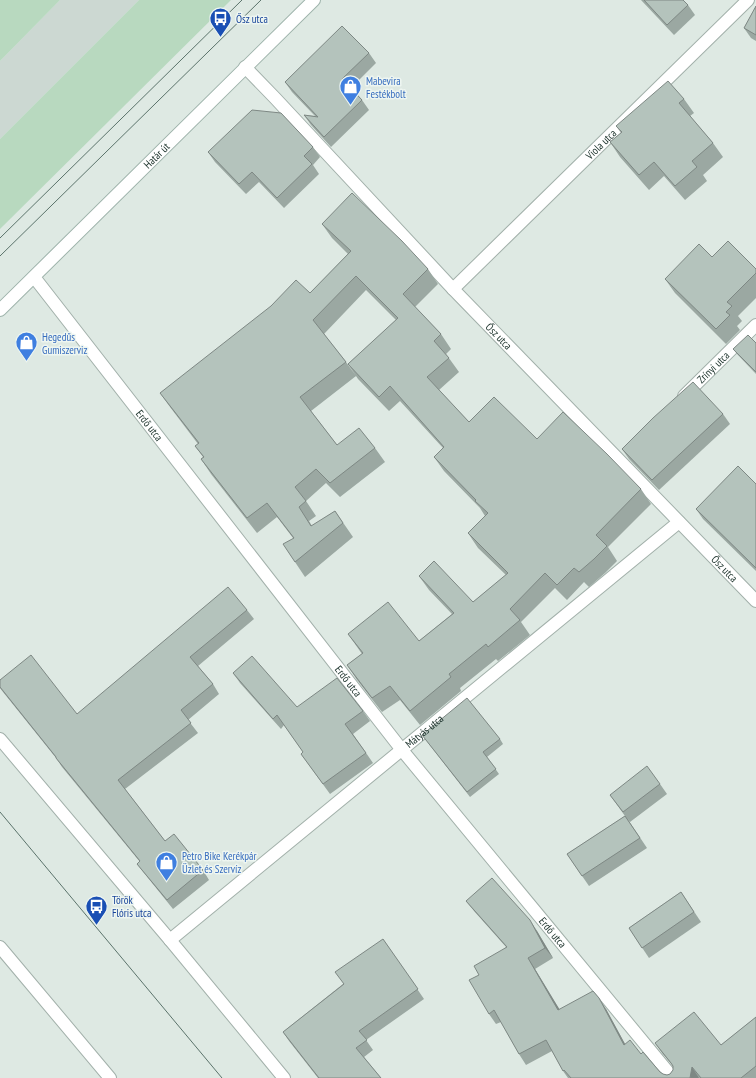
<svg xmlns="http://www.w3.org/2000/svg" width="756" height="1078" font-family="'PT Sans Narrow',sans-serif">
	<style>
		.built { fill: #ccd8d2 }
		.green { fill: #b8d9bf }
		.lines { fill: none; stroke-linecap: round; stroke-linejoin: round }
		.service-casing { stroke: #a2b0aa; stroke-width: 14 }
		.minor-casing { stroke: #a2b0aa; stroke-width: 14 }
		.secondary-casing { stroke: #9eb3ab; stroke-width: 14 }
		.service { stroke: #fff; stroke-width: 12 }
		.minor { stroke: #fff; stroke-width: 12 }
		.secondary { stroke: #fff; stroke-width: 12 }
		.tram { stroke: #5b736b; stroke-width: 1 }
		.wall { fill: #9ba8a2 }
		.shaded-wall { fill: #7e8884 }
		.building { fill: #b4c3bc; stroke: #7e8884 }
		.labels { text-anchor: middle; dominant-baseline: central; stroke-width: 3; stroke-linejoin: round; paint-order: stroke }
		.transit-label { font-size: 11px; fill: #164399; stroke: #eef6f1; text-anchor: start }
		.shop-label { font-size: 11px; fill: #366cbe; stroke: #eef6f1; text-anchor: start }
		.street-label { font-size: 11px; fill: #213730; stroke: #eef6f1 }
	</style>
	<rect width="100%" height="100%" fill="#dee9e3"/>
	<path class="built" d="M60 0H139L0 139V61Z"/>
	<g class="green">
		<path d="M0 0H60L0 61Z"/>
		<path d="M139 0H231L0 229V139Z"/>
	</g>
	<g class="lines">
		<defs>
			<path id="service" d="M0 947 110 1078"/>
			<g id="minor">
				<path id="s1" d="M245 67 275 98 453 289 756 601"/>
				<path id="s2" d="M34 277 402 750 673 1078"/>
				<path id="s3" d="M453 289 748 0"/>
				<path id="s4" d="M684 396 756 325"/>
				<path d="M0 739 170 940 284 1078"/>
				<path id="s5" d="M170 940 679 522"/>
			</g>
			<g id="secondary">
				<path id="s6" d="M0 310 314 0"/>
			</g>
		</defs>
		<use href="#service" class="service-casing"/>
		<use href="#minor" class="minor-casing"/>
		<use href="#secondary" class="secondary-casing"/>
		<use href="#service" class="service"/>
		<use href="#minor" class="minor"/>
		<use href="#secondary" class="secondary"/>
		<g class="tram">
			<path d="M0 238 242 0"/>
			<path d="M0 256 261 0"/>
			<path d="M0 812 222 1078"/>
		</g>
	</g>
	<g class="wall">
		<path d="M641 0H683L688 5 695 15 674 35Z"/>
		<path d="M756 6V41L751 38 744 28Z"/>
		<path d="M369 53 376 63 351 88 362 100 369 110 331 147 311 125 304 115 315 116 292 92 285 82Z"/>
		<path d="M684 99 694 113 690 116 713 143 723 157 703 175 707 181 685 200 664 176 649 190 620 157 610 142 621 133 616 126Z"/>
		<path d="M313 147 320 157 313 165 319 174 284 208 259 182 246 194 215 162 208 152Z"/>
		<path d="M322 224 428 269 438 284 415 307 441 334 451 349 446 354 459 372 439 390 469 422 537 439 641 489 651 504 608 547 617 561 605 573 589 587 584 582 567 600 555 588 521 622 530 635 498 661 496 659 460 688 461 691 420 725 400 700 382 712 357 680 347 665 362 654 348 634 419 641 452 614 429 590 419 576 473 602 506 575 478 548 468 533 485 516 480 508 444 471 434 457 443 448 400 401 389 411 358 379 348 364 396 320 366 290 324 334 346 362 356 376 311 411 337 445 375 448 385 462 340 497 326 483 306 501 316 516 309 521 312 526 335 511 353 537 305 577 295 562 293 538 277 517 257 533 211 474 201 459 203 457 195 446 198 444 170 407 160 393 310 293 348 254 332 238Z"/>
		<path d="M712 257 756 269V298L738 316 742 321 737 326 740 330 726 344 675 293 665 279Z"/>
		<path d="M756 343V374L737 354 733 349Z"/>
		<path d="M723 414 730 424 659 490 629 459 622 449Z"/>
		<path d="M756 484V571L703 519 696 509Z"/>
		<path d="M247 610 254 619 198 666 213 684 219 694 188 720 198 733 125 789 165 841 203 870 209 880 173 909 144 873 137 864 140 862 62 767 56 758 3 692 0 688V680L77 714Z"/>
		<path d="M233 673 297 707 363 711 370 721 353 734 373 763 330 794 301 754 303 752 284 725 281 729 240 683Z"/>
		<path d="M422 735 500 739 503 744 487 757 499 774 470 797Z"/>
		<path d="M660 784 667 794 630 822 627 818 647 848 589 886 567 854 625 816 610 795Z"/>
		<path d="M681 892 701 922 649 958 629 928Z"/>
		<path d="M466 901 537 931 553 958 535 969 559 1009H606L625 1044 641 1054 663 1074 667 1075 670 1074 673 1070V1066L662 1053 655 1043 721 1045 756 1017V1078H568L563 1071 552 1051 526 1065 519 1054 501 1022 496 1024 489 1014 479 975 506 947 474 911Z"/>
		<path d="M383 939 424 999 366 1040 373 1050 364 1057 381 1078H318L289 1041 283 1032 343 984Z"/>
	</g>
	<g class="shaded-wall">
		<path d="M530 920 537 931 553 958 545 948Z"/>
		<path d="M528 958 535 969 566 1020 558 1010Z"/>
		<path d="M599 998 606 1009 631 1055 624 1045Z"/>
		<path d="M692 1067 699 1078H690Z"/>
	</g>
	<g class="building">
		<path d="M644 0H683L688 5 667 25Z"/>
		<path d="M756 6V35L744 28Z"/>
		<path d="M342 26 369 53 342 79 362 100 324 137 304 115 318 117 285 82Z"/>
		<path d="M668 81 684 99 679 103 713 143 692 161 697 167 675 186 654 162 639 175 610 142 622 132 616 126Z"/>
		<path d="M252 110 281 113 313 147 304 156 312 164 277 198 252 172 239 184 208 152Z"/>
		<path d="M352 193 402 241 428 269 403 294 441 334 434 341 449 358 427 377 469 422 494 397 537 439 563 412 607 454 641 489 596 535 607 546 594 559 579 572 574 568 557 585 545 573 510 609 520 620 488 647 486 644 449 674 451 677 410 711 390 686 372 698 347 665 363 653 348 634 388 602 419 641 454 613 419 576 434 561 473 602 508 573 468 533 488 513 475 501 476 500 434 457 444 447 390 386 379 397 348 364 398 318 356 276 313 320 346 362 300 397 337 445 359 428 375 448 330 483 316 469 295 487 306 501 299 507 311 526 335 511 343 523 295 562 283 544 294 538 267 503 247 518 201 459 204 457 195 446 199 443 160 393 271 306 296 280 310 293 351 251 322 224Z"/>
		<path d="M728 241 756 269V273L727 302 732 306 726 312 730 315 716 329 665 279 699 244 712 257Z"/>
		<path d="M748 335 756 343V372L733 349Z"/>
		<path d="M693 382 723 414 652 480 622 449 653 418Z"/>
		<path d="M738 466 756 484V568L696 509Z"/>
		<path d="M228 587 247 610 190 657 213 684 181 710 191 723 118 780 165 841 174 834 203 870 167 900 137 864 140 861 56 758V757L0 687V680L31 655 77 714Z"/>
		<path d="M252 656 297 707 337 678 363 711 345 724 366 753 323 784 301 754 303 752 277 715 273 719 233 673Z"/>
		<path d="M467 698 500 739 483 752 496 769 467 792 422 735Z"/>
		<path d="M647 766 660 784 623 812 610 795Z"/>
		<path d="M625 816 640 838 582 876 567 854Z"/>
		<path d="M492 878 530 920 545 948 528 958 558 1010 593 991 599 998 624 1045 630 1040 641 1054 643 1052 660 1072 663 1074 667 1075 670 1074 673 1070V1066L671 1063 655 1043 694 1012 721 1045 756 1017V1066L741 1078H701L692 1067 690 1078H571L564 1070 563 1071 546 1040 519 1054 494 1010 489 1014 469 980 479 975 474 966 507 947 466 901Z"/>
		<path d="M681 892 694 912 642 948 629 928Z"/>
		<path d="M383 939 418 989 359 1031 367 1040 356 1048 381 1078H319L283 1032 344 984 335 972Z"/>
	</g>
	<defs>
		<symbol id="bus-pin" viewBox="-11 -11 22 30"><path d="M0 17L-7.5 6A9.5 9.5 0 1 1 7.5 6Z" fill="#1a4fb4" stroke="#eef6f1"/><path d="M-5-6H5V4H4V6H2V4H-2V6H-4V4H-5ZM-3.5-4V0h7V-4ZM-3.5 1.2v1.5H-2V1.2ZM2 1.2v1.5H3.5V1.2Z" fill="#fff"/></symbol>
		<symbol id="shop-pin" viewBox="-11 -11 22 30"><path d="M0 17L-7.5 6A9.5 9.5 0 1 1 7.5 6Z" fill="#3f7fe0" stroke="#eef6f1"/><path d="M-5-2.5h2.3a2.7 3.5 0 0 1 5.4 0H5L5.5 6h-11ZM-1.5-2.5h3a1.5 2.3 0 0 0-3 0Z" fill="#fff"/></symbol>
	</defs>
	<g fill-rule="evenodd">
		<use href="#bus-pin" x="208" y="6" width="25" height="34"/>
		<use href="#shop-pin" x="338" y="74" width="25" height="34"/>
		<use href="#shop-pin" x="14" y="330" width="25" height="34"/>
		<use href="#shop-pin" x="154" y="850" width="25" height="34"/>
		<use href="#bus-pin" x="84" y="894" width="25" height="34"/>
	</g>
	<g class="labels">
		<g class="transit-label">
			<text x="236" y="19">Ősz utca</text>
			<text x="112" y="900">Török<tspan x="112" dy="13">Flóris utca</tspan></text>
		</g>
		<g class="shop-label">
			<text x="366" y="81">Mabevira<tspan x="366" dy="13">Festékbolt</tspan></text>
			<text x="42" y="337">Hegedűs<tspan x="42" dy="13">Gumiszerviz</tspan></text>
			<text x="182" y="856">Petro Bike Kerékpár<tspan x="182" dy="13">Üzlet és Szervíz</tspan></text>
		</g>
		<g class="street-label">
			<text stroke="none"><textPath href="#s3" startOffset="207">Viola utca</textPath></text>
			<text stroke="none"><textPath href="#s6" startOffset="220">Határ út</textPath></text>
			<text stroke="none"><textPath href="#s1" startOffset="370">Ősz utca</textPath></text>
			<text stroke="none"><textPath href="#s4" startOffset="41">Zrínyi utca</textPath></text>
			<text stroke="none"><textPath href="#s2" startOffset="188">Erdő utca</textPath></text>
			<text stroke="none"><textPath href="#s1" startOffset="694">Ősz utca</textPath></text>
			<text stroke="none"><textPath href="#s2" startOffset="512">Erdő utca</textPath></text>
			<text stroke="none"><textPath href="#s5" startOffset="329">Mátyás utca</textPath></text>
			<text stroke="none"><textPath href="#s2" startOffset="836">Erdő utca</textPath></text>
		</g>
	</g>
</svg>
